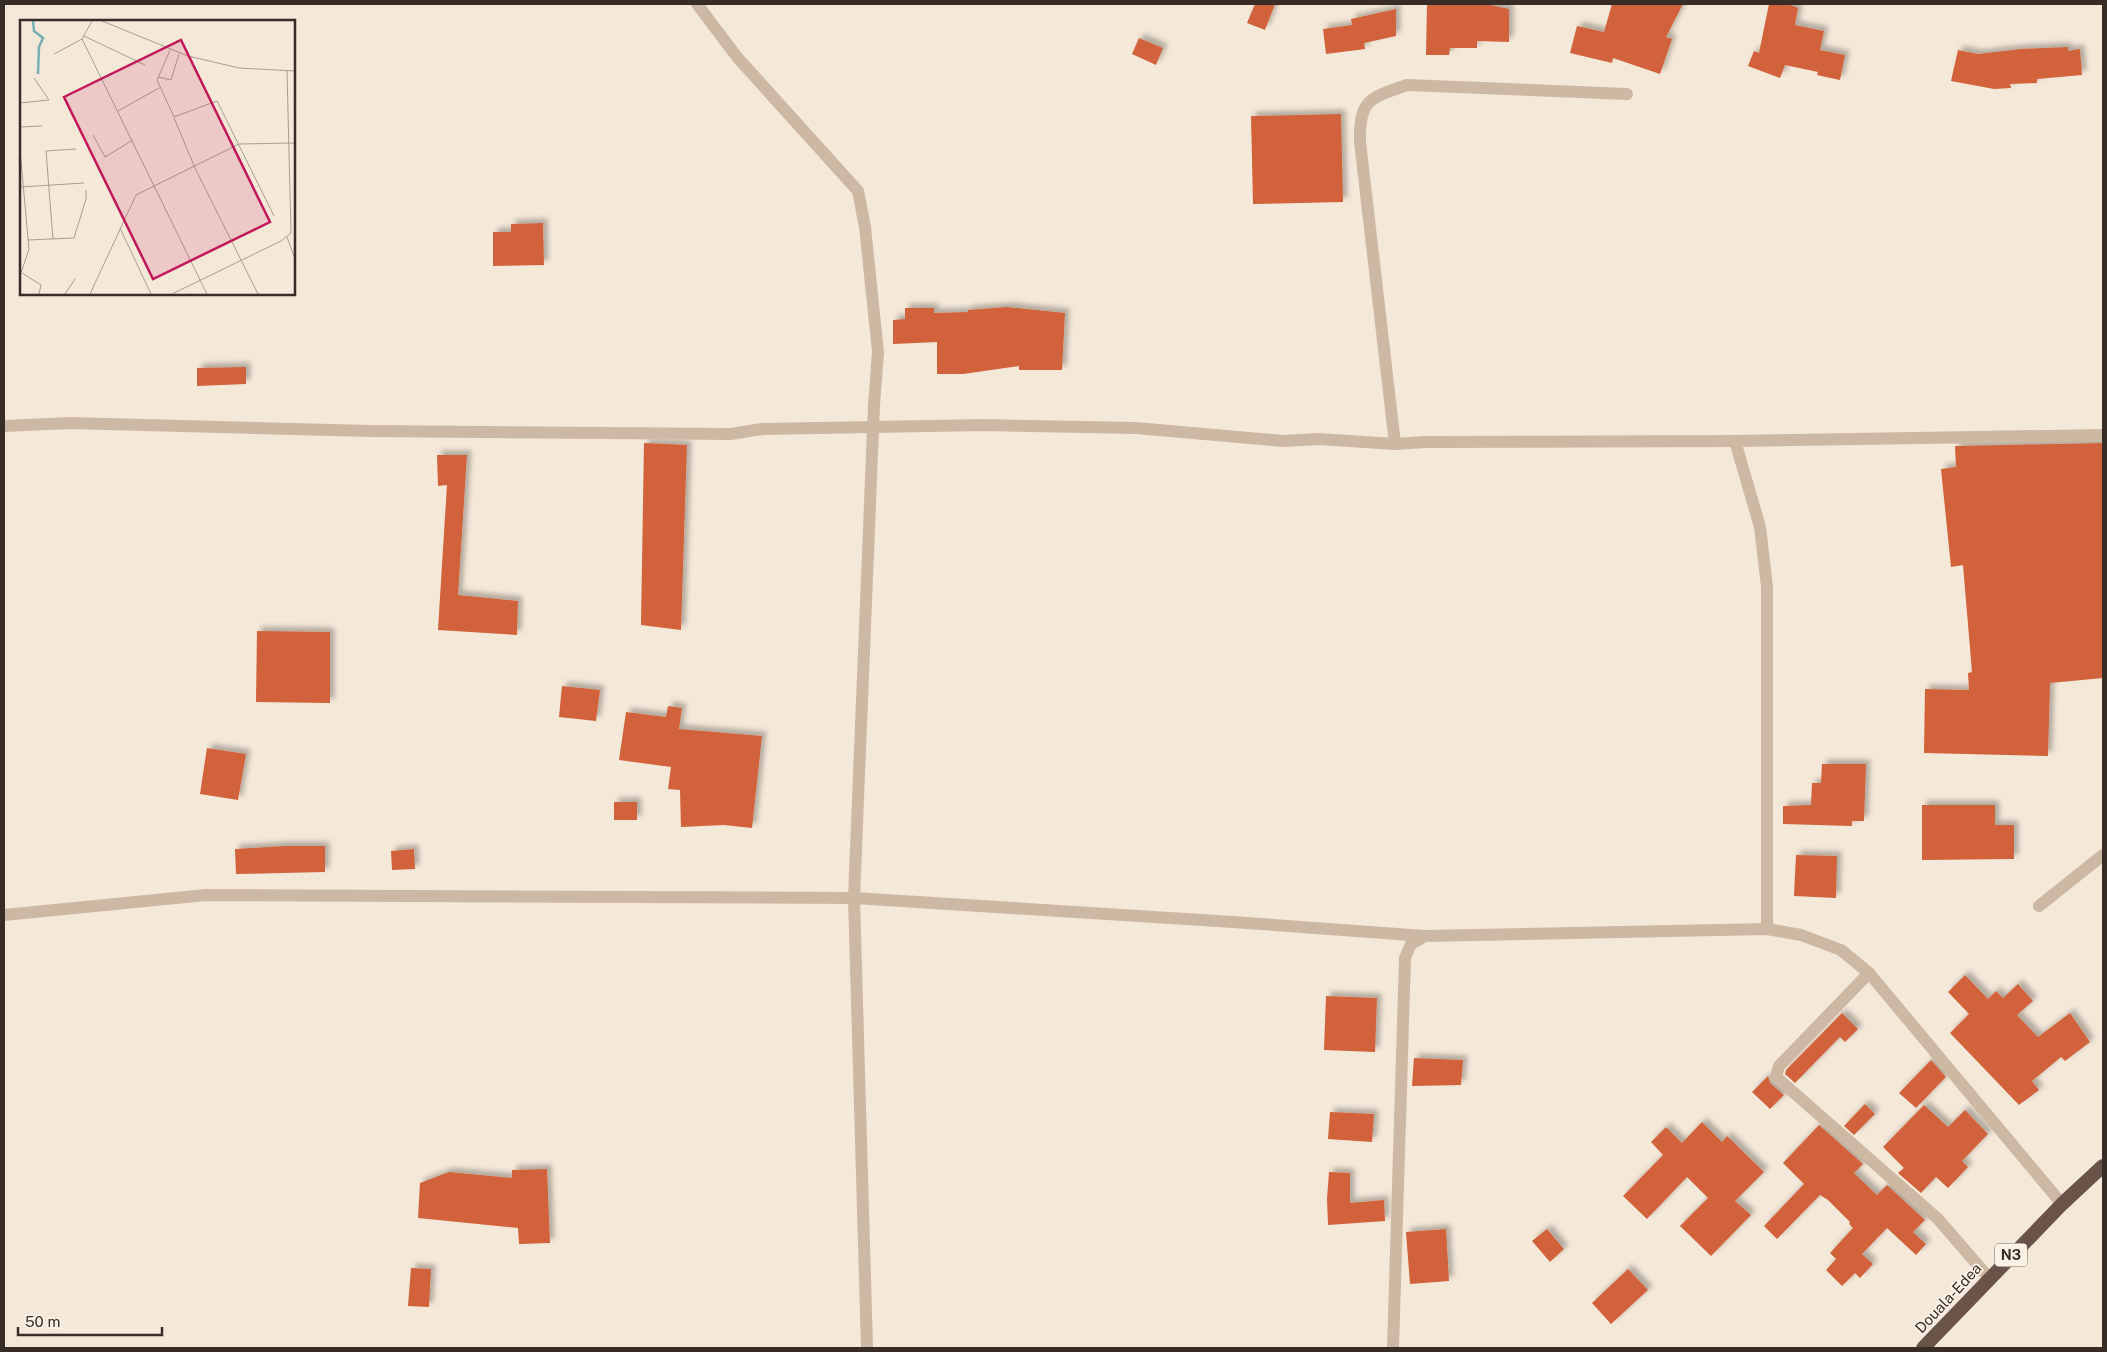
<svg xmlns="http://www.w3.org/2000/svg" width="2107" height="1352" font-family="'Public Sans',sans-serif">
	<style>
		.building { fill: #d1623a; filter: url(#shadow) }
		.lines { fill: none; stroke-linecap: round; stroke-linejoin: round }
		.minor { stroke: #cdb8a4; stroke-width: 12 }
		.trunk { stroke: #6a544a; stroke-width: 14 }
		.labels { text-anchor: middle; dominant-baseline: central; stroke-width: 4; stroke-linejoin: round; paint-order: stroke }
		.shield { fill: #fbf2e6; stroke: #726760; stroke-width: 1 }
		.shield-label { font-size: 14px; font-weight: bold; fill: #382c26 }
		.street-label { font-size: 15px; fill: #382c26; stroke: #fbf2e6 }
		.inset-river { fill: none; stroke: #76b0b4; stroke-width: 2.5 }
		.inset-road { fill: none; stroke: #a99d91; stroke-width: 1 }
		.view { fill: #c2185b; fill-opacity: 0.15; stroke: #c2185b; stroke-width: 2.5 }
		.inset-edge { fill: none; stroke: #382c26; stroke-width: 2.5 }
	</style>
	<defs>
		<filter id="shadow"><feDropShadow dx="4.5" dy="-4.5" stdDeviation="2.5" flood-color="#0004"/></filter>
	</defs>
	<rect width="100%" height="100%" fill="#f4e8d9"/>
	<g class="building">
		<path d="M1255 4H1275L1265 30 1247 23Z"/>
		<path d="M1427 4 1482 5V4H1486L1509 9V42L1477 41V48H1450L1449 55H1426Z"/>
		<path d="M1612 4H1683L1666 37 1672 39 1660 74 1613 58 1612 63 1570 53 1577 26 1604 32Z"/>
		<path d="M1769 4H1789L1798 8 1795 25 1824 31 1820 50 1845 55 1840 80 1817 75 1818 72 1785 65 1780 78 1748 66 1754 51 1759 53Z"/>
		<path d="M1396 9V36L1364 43 1365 49 1326 54 1323 29 1352 25 1351 19Z"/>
		<path d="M1139 38 1163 48 1156 65 1132 54Z"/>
		<path d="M2068 47V51L2080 49 2082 75 2037 79V83L2010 84 2011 88 1994 89 1951 81 1958 50 1978 54 2021 49Z"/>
		<path d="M1341 114 1343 202 1253 204 1251 116Z"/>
		<path d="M543 223 544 265 493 266V232H511V224Z"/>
		<path d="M1007 307 1065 313 1062 370H1019V366L963 374H937V342L893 344V320L905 319V308H934V313L968 312V310Z"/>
		<path d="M246 367V384L197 386V368Z"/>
		<path d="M644 443 687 445 681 630 641 625Z"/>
		<path d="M2102 443 2103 678 2050 683 2048 756 1924 753 1925 689 1969 690 1968 673 1972 672 1963 565 1951 567 1941 469 1956 467 1955 446Z"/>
		<path d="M437 455H467L458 595 518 601 517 635 438 630 447 485 438 486Z"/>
		<path d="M257 631 330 632V703L256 702Z"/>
		<path d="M562 686 600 690 596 721 559 717Z"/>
		<path d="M668 706 682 708 679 729 762 736 752 828 724 825 681 827 680 790 668 789 671 767 619 760 626 712 666 717Z"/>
		<path d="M207 748 246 754 238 800 200 794Z"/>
		<path d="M1822 764H1866L1864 821H1852V826L1783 824V806L1811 805 1812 783H1821Z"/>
		<rect x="614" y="802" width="23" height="18"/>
		<path d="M1922 805H1995V825H2014V859L1922 860Z"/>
		<path d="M285 846H325V872L236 874 235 849Z"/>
		<path d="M414 849 415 869 392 870 391 851Z"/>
		<path d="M1796 855 1837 856 1836 898 1794 896Z"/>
		<path d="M1965 975 1988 999 1996 991 2003 998 2018 984 2033 1001 2017 1015 2038 1037 2070 1013 2090 1042 2065 1061 2061 1057 2032 1081 2039 1090 2019 1105 1950 1033 1969 1014 1948 992Z"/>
		<path d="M1326 996 1377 998 1375 1052 1324 1050Z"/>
		<path d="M1842 1013 1858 1029 1845 1042 1840 1037 1795 1083 1785 1074 1786 1070Z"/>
		<path d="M1414 1058 1463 1060 1461 1085 1412 1086Z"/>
		<path d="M1931 1060 1946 1077 1916 1108 1899 1093Z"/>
		<path d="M1768 1076 1770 1083 1784 1095 1770 1109 1752 1092Z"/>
		<path d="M1865 1104 1875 1114 1854 1135 1844 1126Z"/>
		<path d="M1924 1105 1948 1127 1965 1110 1988 1134 1962 1161 1968 1167 1948 1188 1936 1177 1921 1193 1898 1173 1904 1168 1883 1147Z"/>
		<path d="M1330 1112 1374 1114 1372 1142 1328 1139Z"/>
		<path d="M1702 1122 1722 1142 1727 1136 1764 1172 1735 1201 1751 1215 1711 1256 1680 1226 1708 1198 1687 1177 1647 1219 1623 1196 1663 1155 1651 1142 1666 1127 1682 1143Z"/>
		<path d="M1819 1125 1863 1164 1854 1173 1877 1195 1887 1185 1925 1220 1913 1232 1926 1244 1916 1255 1887 1228 1862 1254 1873 1264 1860 1278 1855 1273 1842 1286 1826 1270 1836 1259 1830 1253 1853 1228 1849 1224 1850 1222 1828 1200 1820 1195 1777 1239 1764 1226 1804 1184 1783 1163Z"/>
		<path d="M547 1169 550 1243 519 1244 518 1228 418 1218 420 1183 449 1172 512 1178V1170Z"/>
		<path d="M1329 1172 1350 1173V1203L1384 1200 1385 1221 1328 1225 1327 1199Z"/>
		<path d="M1446 1229 1449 1281 1410 1284 1406 1232Z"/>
		<path d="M1547 1229 1564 1249 1550 1262 1532 1241Z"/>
		<path d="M411 1268 431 1269 429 1307 408 1306Z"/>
		<path d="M1628 1269 1648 1290 1611 1324 1592 1303Z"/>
	</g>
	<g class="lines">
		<g class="minor">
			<path d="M697 4 737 57 858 191 865 227 878 352 874 405 854 898 867 1348"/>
			<path d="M4 426 70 423 370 431 731 434 762 429 984 425 1136 428 1284 441 1318 439 1395 444 1426 442 1735 441 2103 435"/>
			<path d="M1735 441 1760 527 1767 587V929"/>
			<path d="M1395 444 1360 142C1359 99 1370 98 1407 85L1627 94"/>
			<path d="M2039 906 2103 855"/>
			<path d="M4 915 206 895 854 898 1233 922 1425 936"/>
			<path d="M1869 973 1779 1066 1776 1077 1938 1219 1989 1278"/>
			<path d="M1393 1348 1405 958 1411 944 1425 936 1767 929 1801 935 1841 950 1869 973 2062 1204"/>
		</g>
		<path class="trunk" d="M1923 1348 2062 1204 2103 1166"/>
	</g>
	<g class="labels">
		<rect class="shield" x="1995" y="1243.5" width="32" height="23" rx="4"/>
		<g class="shield-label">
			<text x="2011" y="1255">N3</text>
		</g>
		<g class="street-label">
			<text transform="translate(1948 1298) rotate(-47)">Douala-Edea</text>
		</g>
	</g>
	<g transform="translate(20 20)">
		<rect width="275" height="275" fill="#f4e8d9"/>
		<path class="inset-river" d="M13 1 14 11 23 18 19 27 18 54"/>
		<path class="inset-road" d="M82 1 168 36 219 48 275 51M64 16 125 45M62 19 187 274M150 30 137 60 154 97 197 81 254 196M34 34 62 19 72 1M138 57 151 60 159 34M0 83 29 80 14 58M98 91 139 68M154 98 175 148 238 274M0 107 22 106M73 115 85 137 113 120M0 130 9 229 0 256M0 167 64 163M100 208 131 274M267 217 275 239M33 219 26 131 56 129M8 220 54 218 66 179V170M2 253 21 265 19 274M45 274 55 259M70 274 116 175 219 124 275 123M152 274 261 221 271 213 267 51"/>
		<path class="view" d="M161 20 250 202 133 259 44 77Z"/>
		<rect width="275" height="275" class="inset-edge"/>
	</g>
	<rect width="2107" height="1352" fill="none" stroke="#382c26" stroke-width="10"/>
	<path d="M18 1327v8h144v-8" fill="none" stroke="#382c26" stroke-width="2.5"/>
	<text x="25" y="1327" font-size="15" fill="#382c26" stroke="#fbf2e6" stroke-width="4" paint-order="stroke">50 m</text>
</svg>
